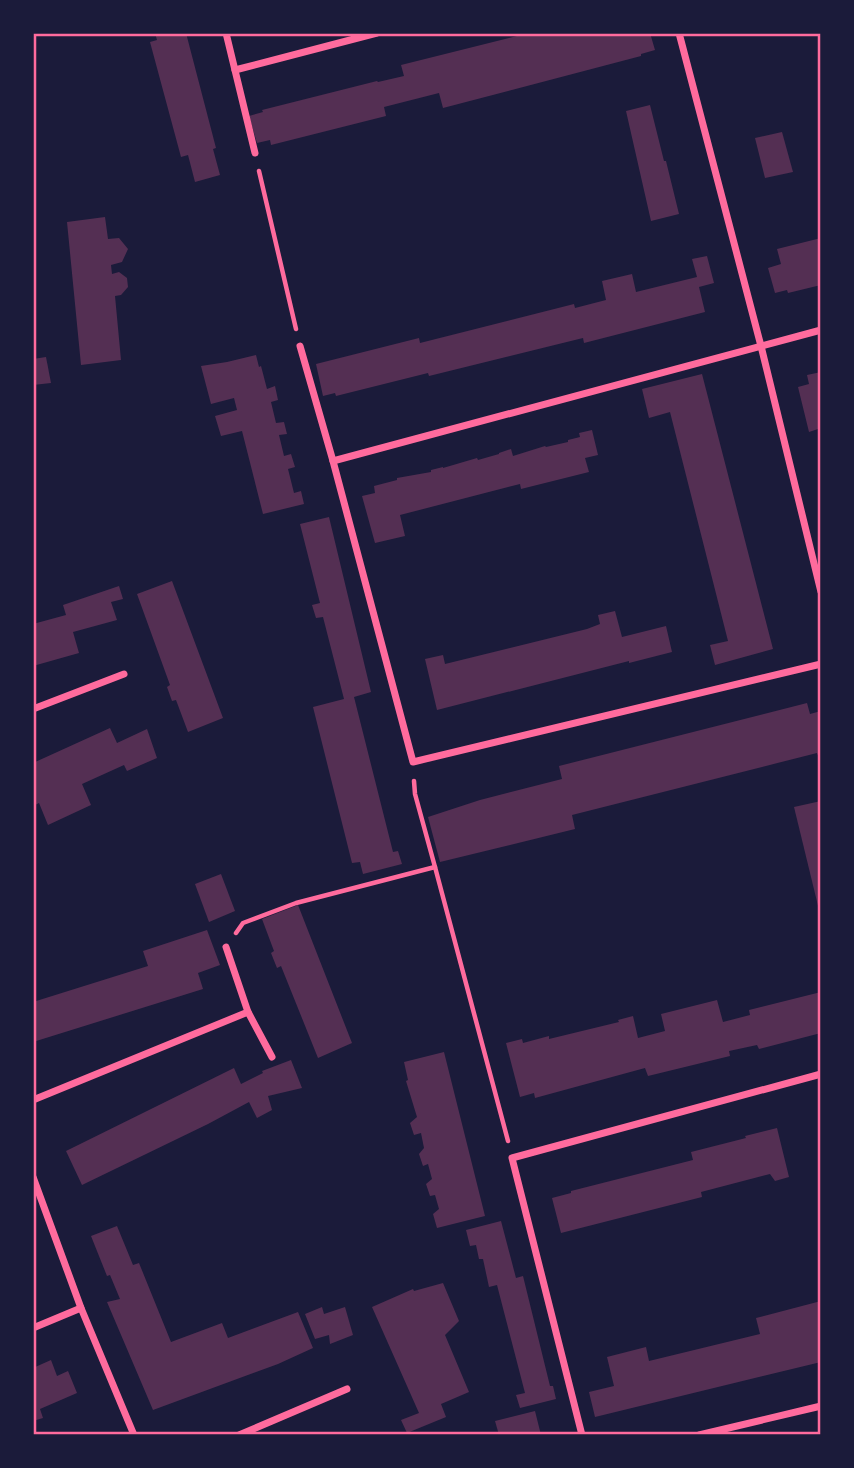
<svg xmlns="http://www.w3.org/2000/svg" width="854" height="1468" font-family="'Sofia Sans Condensed',sans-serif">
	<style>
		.building { fill: #542f53 }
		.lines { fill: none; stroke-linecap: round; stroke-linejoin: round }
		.path { stroke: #ff6b9d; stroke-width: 4.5 }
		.minor { stroke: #ff6b9d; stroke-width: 7 }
		.neatline { fill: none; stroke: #ff6b9d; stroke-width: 2.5 }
	</style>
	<rect width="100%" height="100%" fill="#1b1b3a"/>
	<g class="building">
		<path d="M155 33H186L216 148 213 149 220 175 195 182 188 155 181 157 150 42 157 40Z"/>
		<path d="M529 33H650L655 50 641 54V56L443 108 439 93 384 107 386 116 271 145 270 140 257 143 249 116 263 112 262 110 377 81 378 82 404 76 401 65Z"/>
		<path d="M650 105 664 161H666L679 214 651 221 626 111Z"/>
		<path d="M782 132 793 172 765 178 755 138Z"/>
		<path d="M105 217 108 239 119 238 128 249 122 262 111 265 112 274 119 272 127 278 128 287 121 295 115 296 121 360 81 365 67 222Z"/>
		<path d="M821 238V285L788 293 787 290 775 293 768 268 781 264 777 249Z"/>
		<path d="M707 256 714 283 699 287 705 312 584 343 583 338 429 376 428 373 336 396 335 393 323 396 316 364 419 338 420 343 574 304 575 308 606 300 602 281 632 274 636 292 697 277 692 259Z"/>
		<path d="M256 355 259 367 261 366 267 389 275 386 278 400 271 402 276 423 284 422 287 434 279 435 284 456 291 454 295 467 288 469 294 493 301 491 304 504 263 514 242 431 221 436 215 416 237 410 234 398 211 404 201 366 227 362Z"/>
		<path d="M46 357 51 383 33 385V359Z"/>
		<path d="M821 372V428L809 432 798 387 809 384 807 375Z"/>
		<path d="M702 374 773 649 715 665 710 645 728 641 670 412 649 418 642 389Z"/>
		<path d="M592 430 598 455 585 458 589 472 521 489 520 484 400 515 405 536 375 543 362 496 375 493 374 486 397 480V478L431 472V470L443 467V468L477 458 478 460 499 454V453L511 449 513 456 545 446 546 447 568 442V440L580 437 579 433Z"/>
		<path d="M329 517 371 692 354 697 393 852 398 851 402 864 363 874 360 862 352 863 313 707 344 699 323 617 316 618 312 605 320 603 300 524Z"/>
		<path d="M172 581 223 718 188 732 176 700 172 701 167 687 170 685 137 594Z"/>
		<path d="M119 586 123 599 111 602 117 620 73 632 79 653 33 666V624L66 615 63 605Z"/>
		<path d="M615 611 622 637 666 626 672 652 629 663V661L437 710 425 659 443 655 445 664 587 629 600 624 598 615Z"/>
		<path d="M807 703 810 714 821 711V763L817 753 572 815 575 829 440 862 428 817 480 800 562 779 559 766Z"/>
		<path d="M110 728 117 743 147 729 157 758 127 771 124 765 82 784 91 805 48 825 39 803 33 806V763Z"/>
		<path d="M821 801V914H820L794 807Z"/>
		<path d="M221 874 235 911 209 922 195 884Z"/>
		<path d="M298 905 352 1043 318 1058 281 966 277 968 271 953 274 951 262 919Z"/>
		<path d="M207 930 220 965 198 973 203 989 33 1042V1002L148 966 143 951Z"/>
		<path d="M821 992V1033L759 1049 757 1045 729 1051 730 1056 648 1076 645 1068 535 1098 534 1093 520 1097 506 1043 522 1039 523 1043 549 1036V1039L619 1022 618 1020 633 1016 638 1038 665 1031 661 1014 717 1000 723 1022 750 1015 749 1010Z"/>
		<path d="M444 1052 485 1216 437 1228 433 1214 439 1209 435 1195 430 1196 426 1184 432 1179 428 1164 423 1166 419 1154 424 1148 421 1133 414 1135 410 1123 417 1117 406 1081 408 1080 404 1062Z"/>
		<path d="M291 1060 302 1088 268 1096 272 1110 257 1118 249 1102 208 1124 82 1185 66 1151 234 1068 241 1084 263 1073 262 1071Z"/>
		<path d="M777 1128 789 1177 775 1181 770 1174 701 1192 702 1197 561 1233 552 1198 571 1193V1191L693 1160 691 1152 746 1138 745 1136Z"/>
		<path d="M501 1221 516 1278 523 1276 550 1386H553L556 1399 520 1408 516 1395 525 1393 497 1285 489 1287 483 1259H479L476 1245 470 1246 466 1230Z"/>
		<path d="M117 1226 133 1265 139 1263 171 1342 222 1323 228 1338 298 1312 313 1348 278 1364 153 1410 107 1302 120 1299 110 1275 107 1276 91 1236Z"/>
		<path d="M443 1283 459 1321 445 1335 469 1392 441 1404 446 1417 407 1433 401 1420 419 1413 372 1307 413 1289 414 1291Z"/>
		<path d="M821 1301V1345L818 1346 821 1362 595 1417 589 1392 614 1386 607 1357 646 1347 649 1361 760 1334 756 1318Z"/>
		<path d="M322 1307 324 1314 345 1307 353 1335 330 1344 329 1335 315 1339 305 1314Z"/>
		<path d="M51 1360 57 1376 68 1371 77 1393 40 1409 43 1418 33 1421V1368Z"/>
		<path d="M535 1411 541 1435H499L495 1421Z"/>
	</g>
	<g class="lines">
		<g class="path">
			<path d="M259 171 296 329"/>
			<path d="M414 781 415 794 435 867 508 1141"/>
			<path d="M236 933 243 923 296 903 435 867"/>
		</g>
		<g class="minor">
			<path d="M226 33 255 153"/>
			<path d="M679 33 761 346 821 592"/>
			<path d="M235 70 377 33"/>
			<path d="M821 330 333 461 413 762 821 664"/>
			<path d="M300 346 333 461"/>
			<path d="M33 709 124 674"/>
			<path d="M248 1012 272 1057"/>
			<path d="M33 1100 248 1012 226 947"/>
			<path d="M33 1177 81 1308 134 1435"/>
			<path d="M33 1328 81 1308"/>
			<path d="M239 1435 347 1389"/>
			<path d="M582 1435 512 1158 821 1074"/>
			<path d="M699 1435 821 1406"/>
		</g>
	</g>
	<rect width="854" height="1468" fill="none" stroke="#1b1b3a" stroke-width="70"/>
	<rect x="35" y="35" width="784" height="1398" class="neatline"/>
</svg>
